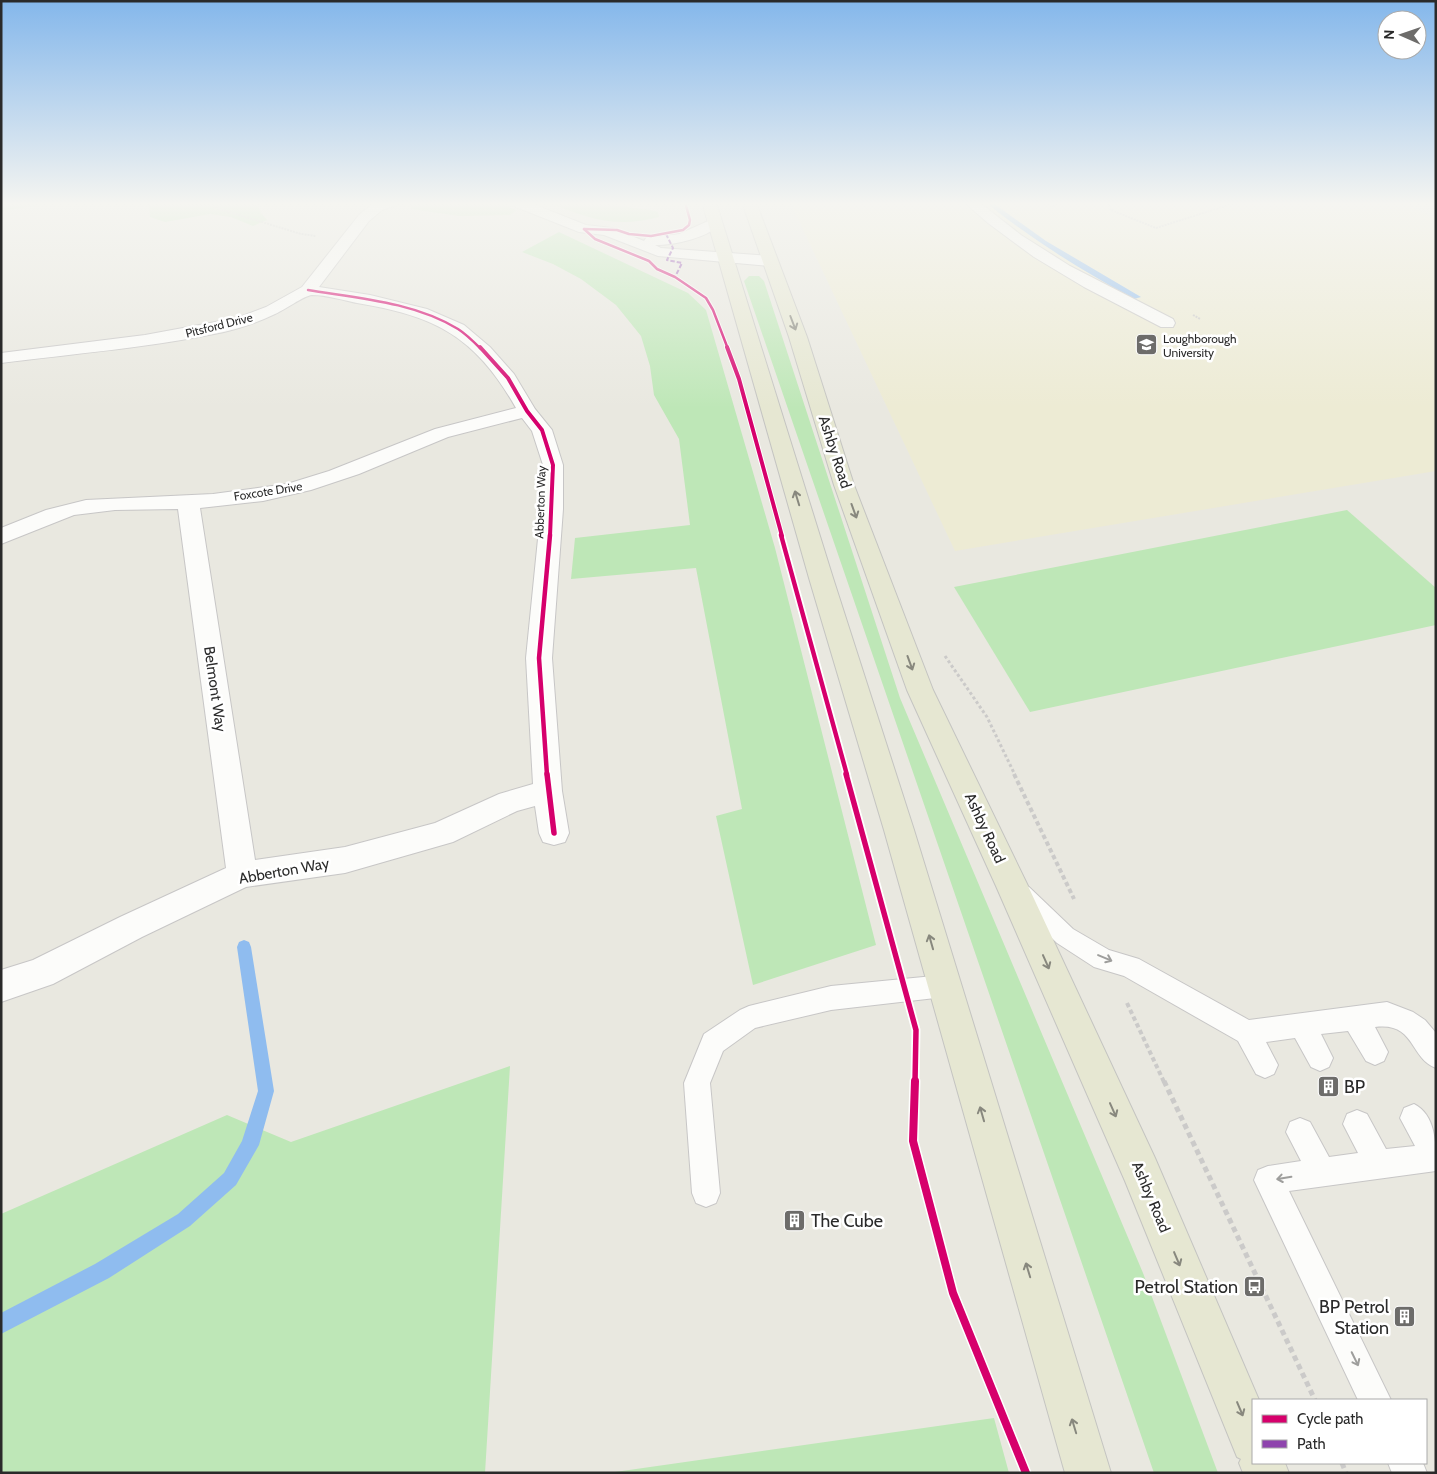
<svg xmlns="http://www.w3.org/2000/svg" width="1437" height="1474" font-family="Cabin,sans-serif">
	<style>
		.education { fill: #edebd4 }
		.green { fill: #bee7b7 }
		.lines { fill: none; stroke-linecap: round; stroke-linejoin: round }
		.stream { fill: #8fbcef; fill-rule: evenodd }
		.service-casing { stroke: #c7c6c6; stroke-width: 2 }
		.minor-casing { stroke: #c7c6c6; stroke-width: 2 }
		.tertiary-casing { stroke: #c7c6c6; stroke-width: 2 }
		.primary-casing { stroke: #c4c4c1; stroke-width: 2 }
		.path-far3 { stroke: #cbcac9; stroke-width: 2; stroke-dasharray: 2 1; stroke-linecap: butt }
		.path-far2 { stroke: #cbcac9; stroke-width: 3; stroke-dasharray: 3 2.5; stroke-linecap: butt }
		.path-far1 { stroke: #cbcac9; stroke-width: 4; stroke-dasharray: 4.5 3; stroke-linecap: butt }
		.path { stroke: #cbcac9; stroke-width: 5; stroke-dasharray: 5.5 4; stroke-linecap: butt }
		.service { fill: #fcfcfa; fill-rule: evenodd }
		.minor { fill: #fcfcfa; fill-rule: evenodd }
		.tertiary { fill: #fcfcfa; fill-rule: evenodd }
		.primary { fill: #e6e7d2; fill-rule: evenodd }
		.quiet { stroke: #8e44ad; stroke-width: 2; stroke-dasharray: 4.5 2; stroke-linecap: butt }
		.cycleway-far4-casing { stroke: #fff; stroke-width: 4.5 }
		.cycleway-far3-casing { stroke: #fff; stroke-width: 6 }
		.cycleway-far2-casing { stroke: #fff; stroke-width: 8 }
		.cycleway-far1-casing { stroke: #fff; stroke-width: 9 }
		.cycleway-casing { stroke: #fff; stroke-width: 11 }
		.cycleway-far4 { stroke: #d6006c; stroke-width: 2.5 }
		.cycleway-far3 { stroke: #d6006c; stroke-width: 4 }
		.cycleway-far2 { stroke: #d6006c; stroke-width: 4.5 }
		.cycleway-far1 { stroke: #d6006c; stroke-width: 5.5 }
		.cycleway { stroke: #d6006c; stroke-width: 8 }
		.oneway { stroke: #88887e }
		.oneway2 { stroke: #9e9e9c }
		.labels { text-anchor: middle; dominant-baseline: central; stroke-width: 5; stroke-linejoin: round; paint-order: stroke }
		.far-street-label { font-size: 12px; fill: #2a2a2a; stroke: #fff }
		.far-poi-label { font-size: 12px; fill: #2a2a2a; stroke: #fff; text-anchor: start }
		.street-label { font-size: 15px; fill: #2a2a2a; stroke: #fff }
		.near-poi-label { font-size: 18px; fill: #2a2a2a; stroke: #fff; text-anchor: start }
	</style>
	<rect width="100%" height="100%" fill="#e9e8e0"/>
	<path class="education" d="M790 202H1400L1436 219V471L955 551Z"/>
	<g class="green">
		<path d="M4 202H60L1 211V204Z"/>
		<path d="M149 202H256L261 213 267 220 253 226 231 217 210 214 165 222 150 217Z"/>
		<path d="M422 202H497L516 210 510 215 459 216 411 209V205Z"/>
		<path d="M547 202H607C622 210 641 206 658 212L659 217C614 229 588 218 547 202Z"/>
		<path d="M559 232 688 293 706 310 775 548 876 945 753 985 716 816 742 809 696 568 571 579 575 538 690 525 679 439 654 395 650 366 641 336 616 305 581 279 553 264 522 252Z"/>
		<path d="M749 276H759L764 281 900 698 1143 1273 1218 1473H1154L744 281Z"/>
		<path d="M1347 510 1436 588V625L1030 712 954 587Z"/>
		<path d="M510 1066 485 1473H1V1214L227 1115 291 1142Z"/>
		<path d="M994 1418 1009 1473H608Z"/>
	</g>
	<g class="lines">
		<g class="stream">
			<path d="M989 203H993L1046 241 1141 297 1134 299C1083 271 1034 241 989 205Z"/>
			<path d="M244 940 249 942 251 947 274 1091 259 1145 236 1185 190 1226 109 1278 1 1334V1313L95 1264 178 1214 224 1173 242 1141 258 1091 237 947 239 942Z"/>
		</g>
		<defs>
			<g id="service">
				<path d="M1045 202H1056L1057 203 1052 206Z"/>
				<path d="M1021 884 1029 887 1073 929 1109 950 1139 959 1249 1020 1387 1002 1413 1012 1425 1020 1436 1033V1068C1409 1058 1416 1022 1375 1027L1388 1052 1384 1061 1375 1065 1366 1061 1348 1031 1321 1034 1333 1058 1329 1067 1320 1071 1311 1067 1295 1038 1266 1042 1278 1065 1274 1074 1265 1078 1256 1074 1238 1041 1124 976 1094 967 1057 943 1013 901 1010 894 1013 887Z"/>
				<path d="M944 975 953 978 956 986 953 994 944 997 831 1010 755 1028 723 1051 710 1083 720 1193 716 1203 706 1207 696 1203 692 1193 684 1083 704 1034 740 1010 749 1006 831 986Z"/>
				<path d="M1414 1104C1437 1116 1436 1146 1436 1171L1289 1191 1391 1400H1358L1254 1180 1258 1170 1268 1166 1301 1161 1286 1132 1290 1122 1300 1118 1310 1122 1329 1157 1358 1153 1343 1124 1347 1114 1357 1110 1367 1114 1386 1149 1415 1146 1400 1118 1404 1108Z"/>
				<path d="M1388 1463H1423L1427 1473H1392Z"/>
			</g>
			<g id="minor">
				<path d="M379 202H399L397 205 382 210 369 221 319 287 370 295 427 309 464 325 490 347 514 374 535 409 552 430 563 465V509L552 658 562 791 569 833 565 842 554 845 543 842 539 833 535 806 517 811 453 842 345 873 246 887 142 937 53 984 1 1002V970L33 960 120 917 226 868 178 509 115 510 74 515 1 544V528L46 510 86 500 213 494 287 484 329 471 435 429 516 408C476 337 436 316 357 303 343 300 326 295 312 295 303 296 285 310 275 314 256 323 236 330 214 334 144 348 72 354 1 363V353L145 335 237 318 266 307 302 287 359 215 372 204ZM522 418 532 431 543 465 541 509 526 658 533 784 499 794 435 823 345 847 255 860 200 508 263 501 311 490 359 474 448 437Z"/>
				<path d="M964 202H979L1021 235 1070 266 1173 319 1175 323 1173 327H1161L1084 287 1034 257 988 223Z"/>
			</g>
			<path id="tertiary" d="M509 202H528L586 225 612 228 644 241 646 238 679 234 715 218 720 219 722 222C710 238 674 245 655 245L661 248 770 256 775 258 778 261 775 264 770 266 658 256 604 235 579 232 511 205Z"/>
			<g id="primary">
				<path d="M702 202H716L833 578 914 830 1111 1473H1065L884 830 809 578Z"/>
				<path d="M742 202H756L807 337 854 485 933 690 1028 886 1155 1158 1259 1400H1253V1463H1285L1289 1473H1243L1239 1463 1241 1459 1237 1457 1125 1181 996 886 907 690 834 485 789 337Z"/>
			</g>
		</defs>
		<use href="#service" class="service-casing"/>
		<use href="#minor" class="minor-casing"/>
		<use href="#tertiary" class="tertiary-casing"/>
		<use href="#primary" class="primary-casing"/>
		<g class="path-far3">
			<path d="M7 202H22"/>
			<path d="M177 202 210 206 301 234 316 236"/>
			<path d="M1108 202 1111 210 1156 228 1238 202"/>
			<path d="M1193 315 1200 319"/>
		</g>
		<path class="path-far2" d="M945 656 987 717 1015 775"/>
		<g class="path-far1">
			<path d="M1014 774 1074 899"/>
			<path d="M1127 1003 1164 1082"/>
		</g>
		<g class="path">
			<path d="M1164 1081 1315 1400"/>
			<path d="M1342 1463 1346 1473"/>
		</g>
		<use href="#service" class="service"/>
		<use href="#minor" class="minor"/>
		<use href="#tertiary" class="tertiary"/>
		<use href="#primary" class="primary"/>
		<path class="quiet" d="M666 234 673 248 667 260 682 263 675 277"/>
		<defs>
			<g id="cycleway-far4">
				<path d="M584 229 595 239 649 261 657 269 675 277 706 298 713 310 728 349"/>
				<path d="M584 229 617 230 629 234 651 236 683 230 689 225 690 220 685 202"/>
				<path d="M308 290C357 298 414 302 458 329 466 334 474 342 481 349"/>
			</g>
			<g id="cycleway-far3">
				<path d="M480 347 508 378 527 411 542 430 553 465 550 536"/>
				<path d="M727 347 739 379 782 536"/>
			</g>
			<g id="cycleway-far2">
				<path d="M781 535 847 775"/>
				<path d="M547 775 539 658 550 535"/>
			</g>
			<g id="cycleway-far1">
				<path d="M547 774 554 833"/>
				<path d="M846 774 916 1030 915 1082"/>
			</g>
			<path id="cycleway" d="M915 1081 913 1141 953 1293 1026 1473"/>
		</defs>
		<use href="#cycleway-far4" class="cycleway-far4-casing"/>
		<use href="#cycleway-far3" class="cycleway-far3-casing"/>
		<use href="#cycleway-far2" class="cycleway-far2-casing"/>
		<use href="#cycleway-far1" class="cycleway-far1-casing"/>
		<use href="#cycleway" class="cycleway-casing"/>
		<use href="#cycleway-far4" class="cycleway-far4"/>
		<use href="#cycleway-far3" class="cycleway-far3"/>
		<use href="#cycleway-far2" class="cycleway-far2"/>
		<use href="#cycleway-far1" class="cycleway-far1"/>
		<use href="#cycleway" class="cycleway"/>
	</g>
	<defs><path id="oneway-shaft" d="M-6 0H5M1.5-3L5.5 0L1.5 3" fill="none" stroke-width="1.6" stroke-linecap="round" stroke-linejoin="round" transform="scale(1.25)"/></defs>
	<g class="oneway">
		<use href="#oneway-shaft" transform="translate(793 323) rotate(69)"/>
		<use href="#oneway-shaft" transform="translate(797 498) rotate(-107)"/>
		<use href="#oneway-shaft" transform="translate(854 511) rotate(70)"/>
		<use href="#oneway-shaft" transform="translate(910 663) rotate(70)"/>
		<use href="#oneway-shaft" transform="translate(931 942) rotate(-106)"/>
		<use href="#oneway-shaft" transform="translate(1046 962) rotate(66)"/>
		<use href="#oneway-shaft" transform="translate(1113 1110) rotate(66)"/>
		<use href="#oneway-shaft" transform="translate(982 1114) rotate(-106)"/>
		<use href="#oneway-shaft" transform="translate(1177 1259) rotate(67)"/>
		<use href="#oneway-shaft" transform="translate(1028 1270) rotate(-107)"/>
		<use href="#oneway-shaft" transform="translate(1240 1409) rotate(67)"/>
		<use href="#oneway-shaft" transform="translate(1074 1426) rotate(-107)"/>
	</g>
	<g class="oneway2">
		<use href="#oneway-shaft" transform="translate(1105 958) rotate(23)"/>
		<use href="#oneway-shaft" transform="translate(1284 1178) rotate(171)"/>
		<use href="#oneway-shaft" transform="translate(1355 1359) rotate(64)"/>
	</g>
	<linearGradient id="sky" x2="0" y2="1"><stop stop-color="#84b7eb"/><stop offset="0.5" stop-color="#f5f5f1"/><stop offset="1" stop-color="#f5f5f1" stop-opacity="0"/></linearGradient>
	<rect width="1437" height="408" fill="url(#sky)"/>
	<defs>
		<symbol id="university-square" viewBox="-11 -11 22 22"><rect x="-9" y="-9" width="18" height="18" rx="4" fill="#6d6c6a" stroke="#fff"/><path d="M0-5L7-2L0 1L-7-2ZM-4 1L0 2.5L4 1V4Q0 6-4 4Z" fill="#fff"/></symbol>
		<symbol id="building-square" viewBox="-11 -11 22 22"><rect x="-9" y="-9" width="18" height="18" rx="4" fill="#6d6c6a" stroke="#fff"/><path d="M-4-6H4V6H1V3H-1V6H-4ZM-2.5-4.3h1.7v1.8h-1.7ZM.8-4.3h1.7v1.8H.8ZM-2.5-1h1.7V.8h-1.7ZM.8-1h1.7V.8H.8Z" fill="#fff"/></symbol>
		<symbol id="bus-square" viewBox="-11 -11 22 22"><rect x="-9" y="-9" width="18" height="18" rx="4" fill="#6d6c6a" stroke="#fff"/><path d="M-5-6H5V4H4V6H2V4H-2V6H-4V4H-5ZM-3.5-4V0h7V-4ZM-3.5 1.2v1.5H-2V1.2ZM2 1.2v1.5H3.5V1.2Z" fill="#fff"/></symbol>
	</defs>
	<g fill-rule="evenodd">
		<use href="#university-square" x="1134" y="332" width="25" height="25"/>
		<use href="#building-square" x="1316" y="1074" width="25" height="25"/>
		<use href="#building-square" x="782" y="1208" width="25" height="25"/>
		<use href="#bus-square" x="1242" y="1274" width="25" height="25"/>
		<use href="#building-square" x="1392" y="1304" width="25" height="25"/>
	</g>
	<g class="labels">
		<g class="far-street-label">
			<text transform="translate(219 325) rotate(-14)">Pitsford Drive</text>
			<text transform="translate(268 491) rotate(-9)">Foxcote Drive</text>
			<text transform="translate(540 502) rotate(-88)">Abberton Way</text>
		</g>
		<g class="far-poi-label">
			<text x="1163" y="338">Loughborough<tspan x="1163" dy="14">University</tspan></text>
		</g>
		<g class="street-label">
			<text transform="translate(835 452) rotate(72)">Ashby Road</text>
			<text transform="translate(215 689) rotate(82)">Belmont Way</text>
			<text transform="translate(985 828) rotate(65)">Ashby Road</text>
			<text transform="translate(284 871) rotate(-10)">Abberton Way</text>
			<text transform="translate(1151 1197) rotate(67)">Ashby Road</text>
		</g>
		<g class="near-poi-label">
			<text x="1344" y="1087">BP</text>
			<text x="811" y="1221">The Cube</text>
			<text x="1238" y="1287" text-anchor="end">Petrol Station</text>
			<text x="1389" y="1307" text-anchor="end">BP Petrol<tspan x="1389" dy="21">Station</tspan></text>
		</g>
	</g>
	<rect width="1437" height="1474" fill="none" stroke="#2a2a2a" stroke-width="5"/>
	<rect x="1252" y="1399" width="175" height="65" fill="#ffffff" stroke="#aaaaaa"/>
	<rect x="1262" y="1415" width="25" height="8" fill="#d6006c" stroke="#aaaaaa"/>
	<text x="1297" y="1424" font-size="15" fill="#2a2a2a">Cycle path</text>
	<rect x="1262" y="1440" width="25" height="8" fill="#8e44ad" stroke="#aaaaaa"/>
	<text x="1297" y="1449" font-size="15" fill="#2a2a2a">Path</text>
	<g transform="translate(1402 35) rotate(272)"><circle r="24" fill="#ffffff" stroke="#aaaaaa"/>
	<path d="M0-4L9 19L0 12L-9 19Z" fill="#6d6c6a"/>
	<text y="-8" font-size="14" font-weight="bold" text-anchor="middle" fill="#2a2a2a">N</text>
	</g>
</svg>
